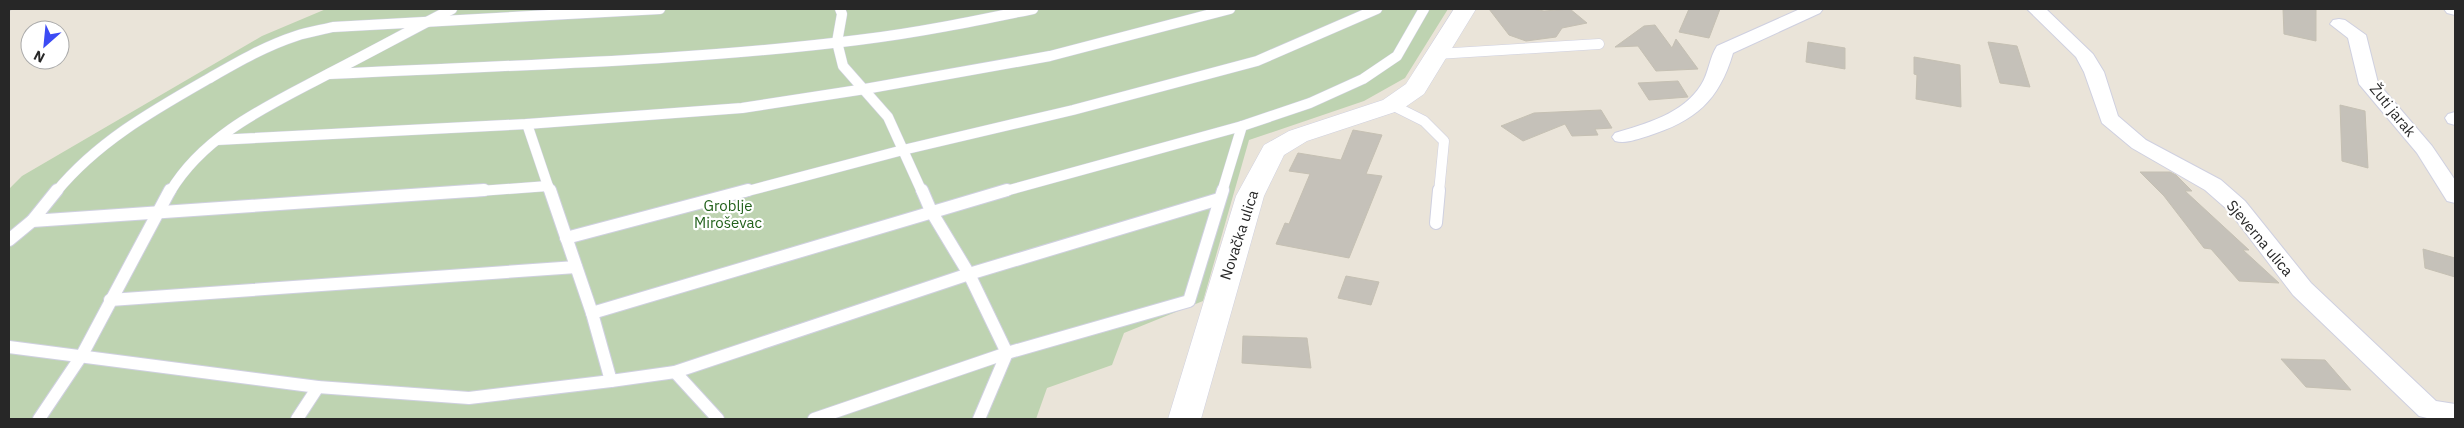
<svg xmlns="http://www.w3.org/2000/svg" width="2464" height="428" font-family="'IBM Plex Sans',sans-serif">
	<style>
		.cemetery { fill: #bed3b1 }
		.building { fill: #c5c1b9; stroke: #c5c0b3 }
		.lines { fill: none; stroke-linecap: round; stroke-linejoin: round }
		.lane-far1-casing { stroke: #cfd0e0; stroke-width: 11 }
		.lane-casing { stroke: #cfd0e0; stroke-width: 14 }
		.street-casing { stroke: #cfd0e0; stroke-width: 2 }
		.secondary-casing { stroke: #cfd0e0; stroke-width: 1 }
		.path { stroke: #c7c7c7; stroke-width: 2.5; stroke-dasharray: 3 2.5; stroke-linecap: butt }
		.lane-far1 { stroke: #fff; stroke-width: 10 }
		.lane { stroke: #fff; stroke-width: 12 }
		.street { fill: #fff; fill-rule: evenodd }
		.secondary { fill: #fff; fill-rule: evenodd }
		.labels { text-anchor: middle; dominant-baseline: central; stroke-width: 4.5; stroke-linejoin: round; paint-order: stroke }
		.street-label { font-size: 15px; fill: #272727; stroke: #fff }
		.park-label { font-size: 15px; fill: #22611b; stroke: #fff }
	</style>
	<rect width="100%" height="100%" fill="#eae4d9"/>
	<path class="cemetery" d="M326 9H1448L1405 78 1364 101 1249 140 1203 301 1124 333 1112 365 1047 388 1036 419H9V189L22 176 262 36Z"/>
	<g class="building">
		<path d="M1489 9H1533L1544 11 1570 9 1587 23 1562 28 1556 37 1526 41 1509 35Z"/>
		<path d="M1689 9H1720L1709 38 1679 32Z"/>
		<path d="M2283 9H2316V41L2284 34Z"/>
		<path d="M1655 25 1672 48 1676 39 1698 69 1656 71 1638 46 1615 47 1644 26Z"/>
		<path d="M1808 42 1845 48V69L1806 62Z"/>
		<path d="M1988 42 2017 46 2030 87 2000 83Z"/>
		<path d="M1914 57 1960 65 1961 107 1916 99 1917 75 1914 74Z"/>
		<path d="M1678 81 1688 97 1649 100 1638 83Z"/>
		<path d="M2340 105 2365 111 2368 168 2342 161Z"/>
		<path d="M1601 110 1612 128 1595 129 1598 135 1572 136 1565 124 1523 141 1501 126 1534 113Z"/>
		<path d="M1353 130 1382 135 1366 174 1382 176 1349 258 1276 244 1285 223 1289 224 1310 174 1289 171 1298 153 1341 160Z"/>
		<path d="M2140 172H2170L2176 175 2192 191H2185L2249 250H2243L2279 283 2239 281 2211 249 2204 248 2164 196Z"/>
		<path d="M2423 249 2455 258V277L2425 268Z"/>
		<path d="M1346 276 1379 282 1371 305 1338 298Z"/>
		<path d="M1243 336 1307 338 1311 368 1242 363Z"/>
		<path d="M2281 359 2325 360 2351 390 2306 387Z"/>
	</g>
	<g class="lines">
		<defs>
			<g id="lane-far1">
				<path d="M840 9 842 14 837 42 843 66 888 117 922 192"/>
				<path d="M1437 54 1599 44"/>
				<path d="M329 74C505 65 683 62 858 40 917 33 975 21 1033 9"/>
				<path d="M1392 105 1424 121 1444 141 1439 192"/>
				<path d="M527 124 550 192"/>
				<path d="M217 140 527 124 742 108 865 89 1050 56 1230 9"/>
				<path d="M56 192C97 142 152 111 208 79 236 63 265 46 296 36 308 32 321 30 333 27L660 9"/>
				<path d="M170 192C205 133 272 104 330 73 371 52 411 30 452 9"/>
				<path d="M466 192 548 186"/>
				<path d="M744 192 903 150 1073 110 1257 61 1377 9"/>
				<path d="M1002 192 1242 126"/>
				<path d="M1222 192 1242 126 1310 103 1363 79 1397 56 1424 9"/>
			</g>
			<g id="lane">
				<path d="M550 190 592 313 611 381 675 372 969 274 1219 199"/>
				<path d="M922 190 931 211 969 274 1007 353 979 419"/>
				<path d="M32 221 484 190"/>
				<path d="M1436 223 1439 190"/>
				<path d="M566 238 748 190"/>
				<path d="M9 240 32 221 57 190"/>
				<path d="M110 300 576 267"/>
				<path d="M592 313 1007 190"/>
				<path d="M9 347 318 387 469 398 611 381"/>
				<path d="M675 372 718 419"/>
				<path d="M39 419 82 355 170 190"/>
				<path d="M297 419 318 387"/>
				<path d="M814 419 1007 353 1189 301 1223 190"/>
			</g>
			<g id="street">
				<path d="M1800 9H1823L1820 13 1733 53C1719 101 1695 121 1648 136 1637 139 1626 144 1615 141L1612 137 1615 133C1645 124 1683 114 1701 85 1709 73 1709 58 1717 46Z"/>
				<path d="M2027 9H2046L2093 54 2104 72 2118 116 2146 140 2221 180 2245 201 2311 283 2436 401 2455 404V419H2431L2419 416 2293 295 2229 211 2205 190 2132 148 2102 123 2084 72 2076 57Z"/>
				<path d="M2444 9H2455V15L2447 13Z"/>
				<path d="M2339 19 2345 20 2366 35 2378 83 2432 146 2455 180V203L2447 201 2417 153 2359 84 2348 38 2330 24 2333 20Z"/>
				<path d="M2455 112V125L2448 123 2445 118 2448 114Z"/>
			</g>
			<path id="secondary" d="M1454 9H1476L1424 94 1401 110 1307 141 1284 155 1264 196 1201 419H1168L1236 196 1264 145 1289 131 1383 100 1406 84Z"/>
		</defs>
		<use href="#lane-far1" class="lane-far1-casing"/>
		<use href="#lane" class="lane-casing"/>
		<use href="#street" class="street-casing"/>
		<use href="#secondary" class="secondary-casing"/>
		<path class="path" d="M9 10 11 9"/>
		<use href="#lane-far1" class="lane-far1"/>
		<use href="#lane" class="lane"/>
		<use href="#street" class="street"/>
		<use href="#secondary" class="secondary"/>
	</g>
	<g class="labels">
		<g class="street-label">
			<text transform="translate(2393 110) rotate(51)">Žuti jarak</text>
			<text transform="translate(1239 235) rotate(-72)">Novačka ulica</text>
			<text transform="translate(2260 238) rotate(50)">Sjeverna ulica</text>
		</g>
		<g class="park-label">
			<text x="728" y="205">Groblje<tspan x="728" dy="17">Miroševac</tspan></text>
		</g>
	</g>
	<rect width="2464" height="428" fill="none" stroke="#272727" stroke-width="20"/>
	<g transform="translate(45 45) rotate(207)"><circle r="24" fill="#ffffff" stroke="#a9a9a9"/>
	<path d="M0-4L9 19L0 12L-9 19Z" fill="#3c4bf4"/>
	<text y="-8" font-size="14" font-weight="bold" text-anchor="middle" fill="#272727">N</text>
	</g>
</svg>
